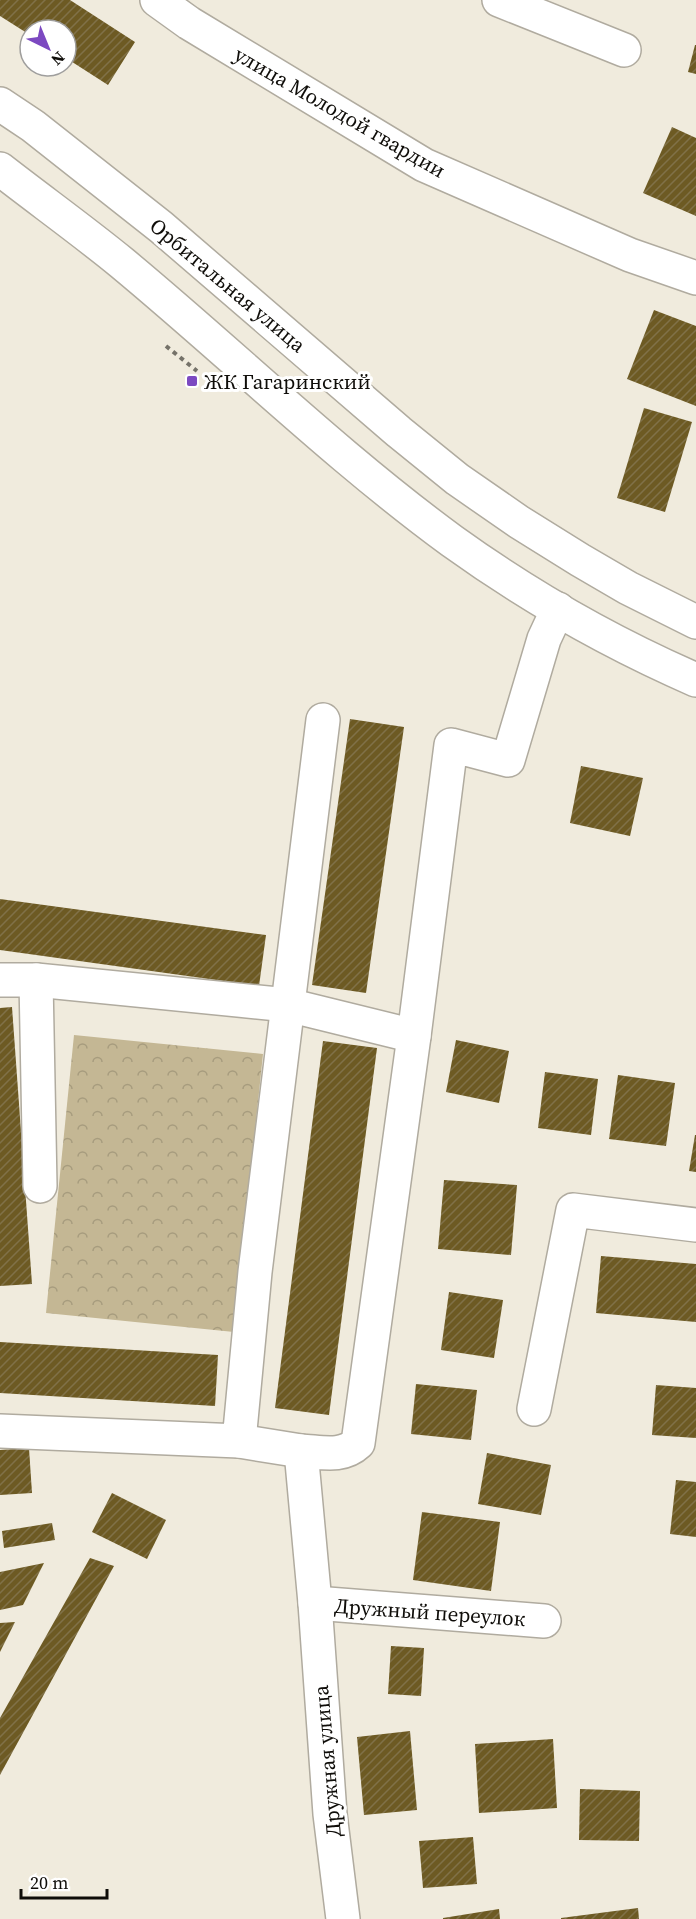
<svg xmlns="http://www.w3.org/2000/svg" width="696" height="1919" font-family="'Source Serif 4',serif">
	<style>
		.forest { fill: url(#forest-crowns) }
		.building { fill: url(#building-hatch) }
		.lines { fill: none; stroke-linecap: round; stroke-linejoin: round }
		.minor-casing { stroke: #b0ab9f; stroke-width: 36 }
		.major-casing { stroke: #b0ab9f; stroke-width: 36 }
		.path { stroke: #757269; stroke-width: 4; stroke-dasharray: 4.5 4.5; stroke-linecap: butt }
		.minor { stroke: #fff; stroke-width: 33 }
		.major { stroke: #fff; stroke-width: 33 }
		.poi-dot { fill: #7c49c1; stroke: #fff; stroke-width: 2 }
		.labels { text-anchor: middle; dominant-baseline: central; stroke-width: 6; stroke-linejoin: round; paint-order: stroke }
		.street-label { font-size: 21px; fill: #0f0d09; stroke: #fff }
		.poi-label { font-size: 21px; fill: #0f0d09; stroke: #fff; text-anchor: start }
	</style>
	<defs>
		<pattern id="forest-crowns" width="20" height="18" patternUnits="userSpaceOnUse" patternTransform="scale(1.5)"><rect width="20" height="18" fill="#c4b794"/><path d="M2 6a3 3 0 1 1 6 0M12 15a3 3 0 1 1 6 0" fill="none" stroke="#a79c7e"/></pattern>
		<pattern id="building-hatch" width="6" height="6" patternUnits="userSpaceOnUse" patternTransform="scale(1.5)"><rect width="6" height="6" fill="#6d5a23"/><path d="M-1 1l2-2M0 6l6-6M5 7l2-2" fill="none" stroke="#807148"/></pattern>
	</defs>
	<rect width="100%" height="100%" fill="#f0ebdd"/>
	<path class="forest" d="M74 1035 263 1054 234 1332 46 1313Z"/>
	<g class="building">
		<path d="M0 0H70L135 42 108 85 66 58V30H30V35L0 16Z"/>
		<path d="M695 45H696V74L688 72Z"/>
		<path d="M672 127 696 138V216L643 193Z"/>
		<path d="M654 310 696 326V406L627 379Z"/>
		<path d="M644 408 692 422 665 512 617 498Z"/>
		<path d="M350 719 404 727 366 993 312 985Z"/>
		<path d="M581 766 643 778 630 836 570 823Z"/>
		<path d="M0 899 266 935 259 986 0 950Z"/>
		<path d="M12 1007 32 1284 0 1286V1008Z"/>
		<path d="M456 1040 509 1051 499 1103 446 1092Z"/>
		<path d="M323 1041 377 1048 329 1415 275 1408Z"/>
		<path d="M545 1072 598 1079 591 1135 538 1128Z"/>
		<path d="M618 1075 675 1083 666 1146 609 1139Z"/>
		<path d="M695 1135H696V1172L689 1171Z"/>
		<path d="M444 1180 517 1185 511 1255 438 1249Z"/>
		<path d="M601 1256 696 1264V1322L596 1313Z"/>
		<path d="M449 1292 503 1300 494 1358 441 1350Z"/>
		<path d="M0 1342 218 1355 215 1406 0 1393Z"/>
		<path d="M416 1384 477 1390 471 1440 411 1434Z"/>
		<path d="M656 1385 696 1388V1438L652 1435Z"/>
		<path d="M29 1448 32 1493 0 1495V1450Z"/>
		<path d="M487 1453 551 1465 541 1515 478 1504Z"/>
		<path d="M676 1480 696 1482V1537L670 1534Z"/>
		<path d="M112 1493 166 1520 147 1559 92 1532Z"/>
		<path d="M422 1512 500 1522 491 1591 413 1580Z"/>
		<path d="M52 1523 55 1540 4 1548 2 1531Z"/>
		<path d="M90 1558 114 1566 0 1775V1718Z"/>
		<path d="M44 1563 23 1605 0 1610V1572Z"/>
		<path d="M15 1622 0 1652V1623Z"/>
		<path d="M391 1646 424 1648 421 1696 388 1694Z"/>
		<path d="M410 1731 417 1810 364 1815 357 1737Z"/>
		<path d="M553 1739 557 1808 479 1813 475 1744Z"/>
		<path d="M580 1789 640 1791 639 1841 579 1840Z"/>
		<path d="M473 1837 477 1884 423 1888 419 1841Z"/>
		<path d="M638 1908 639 1919H561V1918Z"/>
		<path d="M499 1909 500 1919H443V1918Z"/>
	</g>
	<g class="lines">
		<defs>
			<g id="minor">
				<path d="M157 0 189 23 424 165 630 255 696 278"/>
				<path d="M499 0 624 50"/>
				<path d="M0 980H36L40 1186"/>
				<path d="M36 980 288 1005 414 1036"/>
				<path d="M534 1409 573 1210 696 1225"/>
				<path d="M0 1431 239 1441 255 1272 323 720"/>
				<path d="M239 1441 301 1451"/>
				<path d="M315 1603 544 1621"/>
				<path d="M343 1919 330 1814 315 1603 301 1451C322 1452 342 1458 358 1443L414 1036 451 745 508 760 544 639 558 609"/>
			</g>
			<g id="major">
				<path d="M0 104 33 126 161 227 399 432 457 479 519 522 580 560 628 588 696 622"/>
				<path d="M0 169C41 201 83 231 122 263 233 355 336 456 452 541 527 595 611 643 696 680"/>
			</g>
		</defs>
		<use href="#minor" class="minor-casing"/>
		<use href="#major" class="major-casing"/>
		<path class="path" d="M166 346 197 371"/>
		<use href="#minor" class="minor"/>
		<use href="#major" class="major"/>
	</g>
	<rect class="poi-dot" x="186" y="375" width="12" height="12" rx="3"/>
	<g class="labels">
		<g class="street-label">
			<text transform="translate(340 112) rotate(30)">улица Молодой гвардии</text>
			<text transform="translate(228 285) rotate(40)">Орбитальная улица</text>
			<text transform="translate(430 1612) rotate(4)">Дружный переулок</text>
			<text transform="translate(327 1761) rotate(-95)">Дружная улица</text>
		</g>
		<g class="poi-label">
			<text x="204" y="381">ЖК Гагаринский</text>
		</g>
	</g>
	<g transform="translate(48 48) rotate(137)"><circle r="28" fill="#ffffff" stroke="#9f9e9d" stroke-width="1.5"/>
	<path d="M0-4.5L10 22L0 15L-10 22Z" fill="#7c49c1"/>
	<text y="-9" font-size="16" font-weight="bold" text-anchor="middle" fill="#0f0d09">N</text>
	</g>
	<path d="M21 1889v9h86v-9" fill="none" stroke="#0f0d09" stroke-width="3"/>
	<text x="30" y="1889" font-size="18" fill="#0f0d09" stroke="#ffffff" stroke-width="4.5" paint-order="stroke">20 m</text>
</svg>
